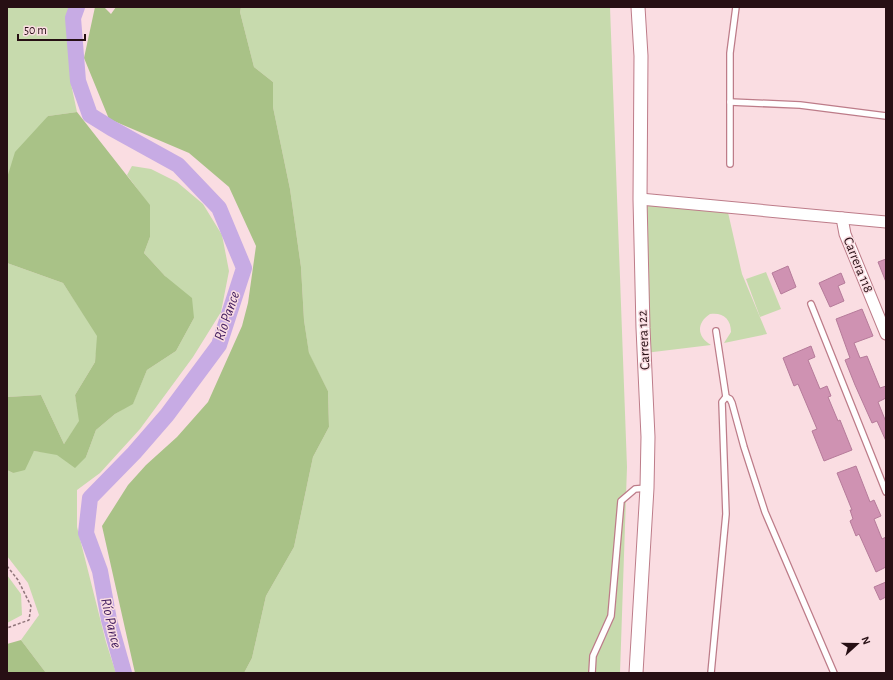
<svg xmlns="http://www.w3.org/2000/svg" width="893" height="680" font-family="'Alegreya Sans',sans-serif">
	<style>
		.green { fill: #c7daad }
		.forest { fill: #a9c287 }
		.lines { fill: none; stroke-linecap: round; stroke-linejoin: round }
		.river { stroke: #c7abe4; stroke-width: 16 }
		.building { fill: #cf92b2; stroke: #b67b9a }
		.service-casing { stroke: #bd7c89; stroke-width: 8 }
		.minor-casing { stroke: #bd7c89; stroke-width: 13 }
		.tertiary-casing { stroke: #bd7c89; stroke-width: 15 }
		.path { stroke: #91767b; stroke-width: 1.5; stroke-dasharray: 3 2; stroke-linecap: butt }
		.service { stroke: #fff; stroke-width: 5.5 }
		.minor { stroke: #fff; stroke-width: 11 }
		.tertiary { stroke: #fff; stroke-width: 13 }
		.labels { text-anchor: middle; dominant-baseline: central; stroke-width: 3; stroke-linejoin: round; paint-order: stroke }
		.street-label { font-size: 14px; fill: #270f14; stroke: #fadde2 }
		.water-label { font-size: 15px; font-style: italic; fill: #401b5d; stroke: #fadde2 }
	</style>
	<rect width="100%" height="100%" fill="#fadde2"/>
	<g class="green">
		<path d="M7 7H70V79L77 112 48 116 7 182Z"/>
		<path d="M241 7H610L627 467 620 673H244L252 658 266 596 294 547 313 457 329 427 328 391 309 354 304 320 301 267 290 189 273 107V82L254 67 240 12Z"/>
		<path d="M132 166 151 169 177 182 203 204 222 235 229 271 221 312 193 357 140 429 100 473 77 490V527L106 642 116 673H46L21 640 39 615 28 583 7 556V470L13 473 34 451 86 457 96 430 115 414 133 403 147 370 176 351 194 318 165 276 144 253 150 237V206L127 175Z"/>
		<path d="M640 199 727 208 742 274 767 334 724 343 731 332C731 319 723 312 710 314 696 323 697 337 711 345L645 353Z"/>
		<path d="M7 263 63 283 98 336 95 362 75 395 80 421 64 444 41 395 7 397Z"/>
		<path d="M766 272 781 309 760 317 746 279Z"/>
		<path d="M7 575 21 594 22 615 7 623Z"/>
	</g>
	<g class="forest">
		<path d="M95 7H104L111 14 116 7H241L240 12 254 67 273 82V107L290 189 301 267 304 320 309 353 328 391 329 427 313 457 294 547 266 596 252 658 244 673H135L102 526 128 485 146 465 177 437 208 402 242 326 248 303 256 246 229 187 189 153 109 119 84 58Z"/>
		<path d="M77 112 150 205V237L144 253 165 276 192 298 194 318 176 351 147 370 133 404 115 414 96 430 86 457 75 468 57 455 34 451 25 470 13 473 7 470V397L41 395 64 444 79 421 75 395 95 362 97 336 63 283 7 263V178L15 152 48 116Z"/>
		<path d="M21 640 46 673H7V644Z"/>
	</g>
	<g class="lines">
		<path class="river" d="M77 7 73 18 78 81 90 115 111 128 178 165 219 208 244 268 219 345 167 415 134 453 90 498 86 533 100 571 109 620 124 673"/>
	</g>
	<g class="building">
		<path d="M886 259V282L878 262Z"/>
		<path d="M788 266 796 287 781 294 772 273Z"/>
		<path d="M841 273 845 283 838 286 844 301 830 307 819 283Z"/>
		<path d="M862 309 873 336 854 343 860 358 867 356 880 388 886 386V398L878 402 886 422V441L877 421 872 423 855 385 845 360 850 358 836 319Z"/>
		<path d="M811 346 815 357 808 360 820 389 827 386 831 396 828 397 838 421 840 420 852 450 824 461 812 431 817 429 798 384 794 386 783 358Z"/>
		<path d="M856 466 870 502 874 500 881 516 874 519 882 539 886 537V567L876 572 859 534 856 536 850 521 853 519 850 510H852L837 473Z"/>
		<path d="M886 582V597L880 600 874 587Z"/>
	</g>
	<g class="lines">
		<defs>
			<g id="service">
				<path d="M730 102 800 105 886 116"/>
				<path d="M730 164V53L736 7"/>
				<path d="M811 304 886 492"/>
				<path d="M716 331 726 397"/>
				<path d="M726 397 730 399 732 403 744 447 765 512 834 673"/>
				<path d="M592 673 593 656 611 616 621 501 635 489 647 488"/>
				<path d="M711 673 726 514 722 402 726 397"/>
			</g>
			<g id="minor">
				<path d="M640 199 886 222"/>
				<path d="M842 218 845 234 886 334"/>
			</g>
			<path id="tertiary" d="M636 673 647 488 648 437 643 328 640 199 641 56 638 7"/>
		</defs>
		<use href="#service" class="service-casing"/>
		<use href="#minor" class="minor-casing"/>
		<use href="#tertiary" class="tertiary-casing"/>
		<path class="path" d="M7 566 18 580 31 606 29 620 7 628"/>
		<use href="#service" class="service"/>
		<use href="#minor" class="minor"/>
		<use href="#tertiary" class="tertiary"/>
	</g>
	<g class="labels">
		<g class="street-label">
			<text transform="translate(858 265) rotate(68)">Carrera 118</text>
			<text transform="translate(644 340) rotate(-93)">Carrera 122</text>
		</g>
		<g class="water-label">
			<text transform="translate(227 316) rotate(-71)">Río Pance</text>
			<text transform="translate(111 623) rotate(77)">Río Pance</text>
		</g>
	</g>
	<rect width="893" height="680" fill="none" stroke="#270f14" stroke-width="16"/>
	<g transform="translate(857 644) rotate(69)" stroke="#fadde2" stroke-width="3" paint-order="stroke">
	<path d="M0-3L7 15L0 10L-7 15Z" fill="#270f14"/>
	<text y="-6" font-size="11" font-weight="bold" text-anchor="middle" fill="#270f14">N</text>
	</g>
	<path d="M18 34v6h67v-6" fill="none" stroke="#270f14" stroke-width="2"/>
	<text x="24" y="34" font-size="12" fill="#270f14" stroke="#fadde2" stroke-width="3" paint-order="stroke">50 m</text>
</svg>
